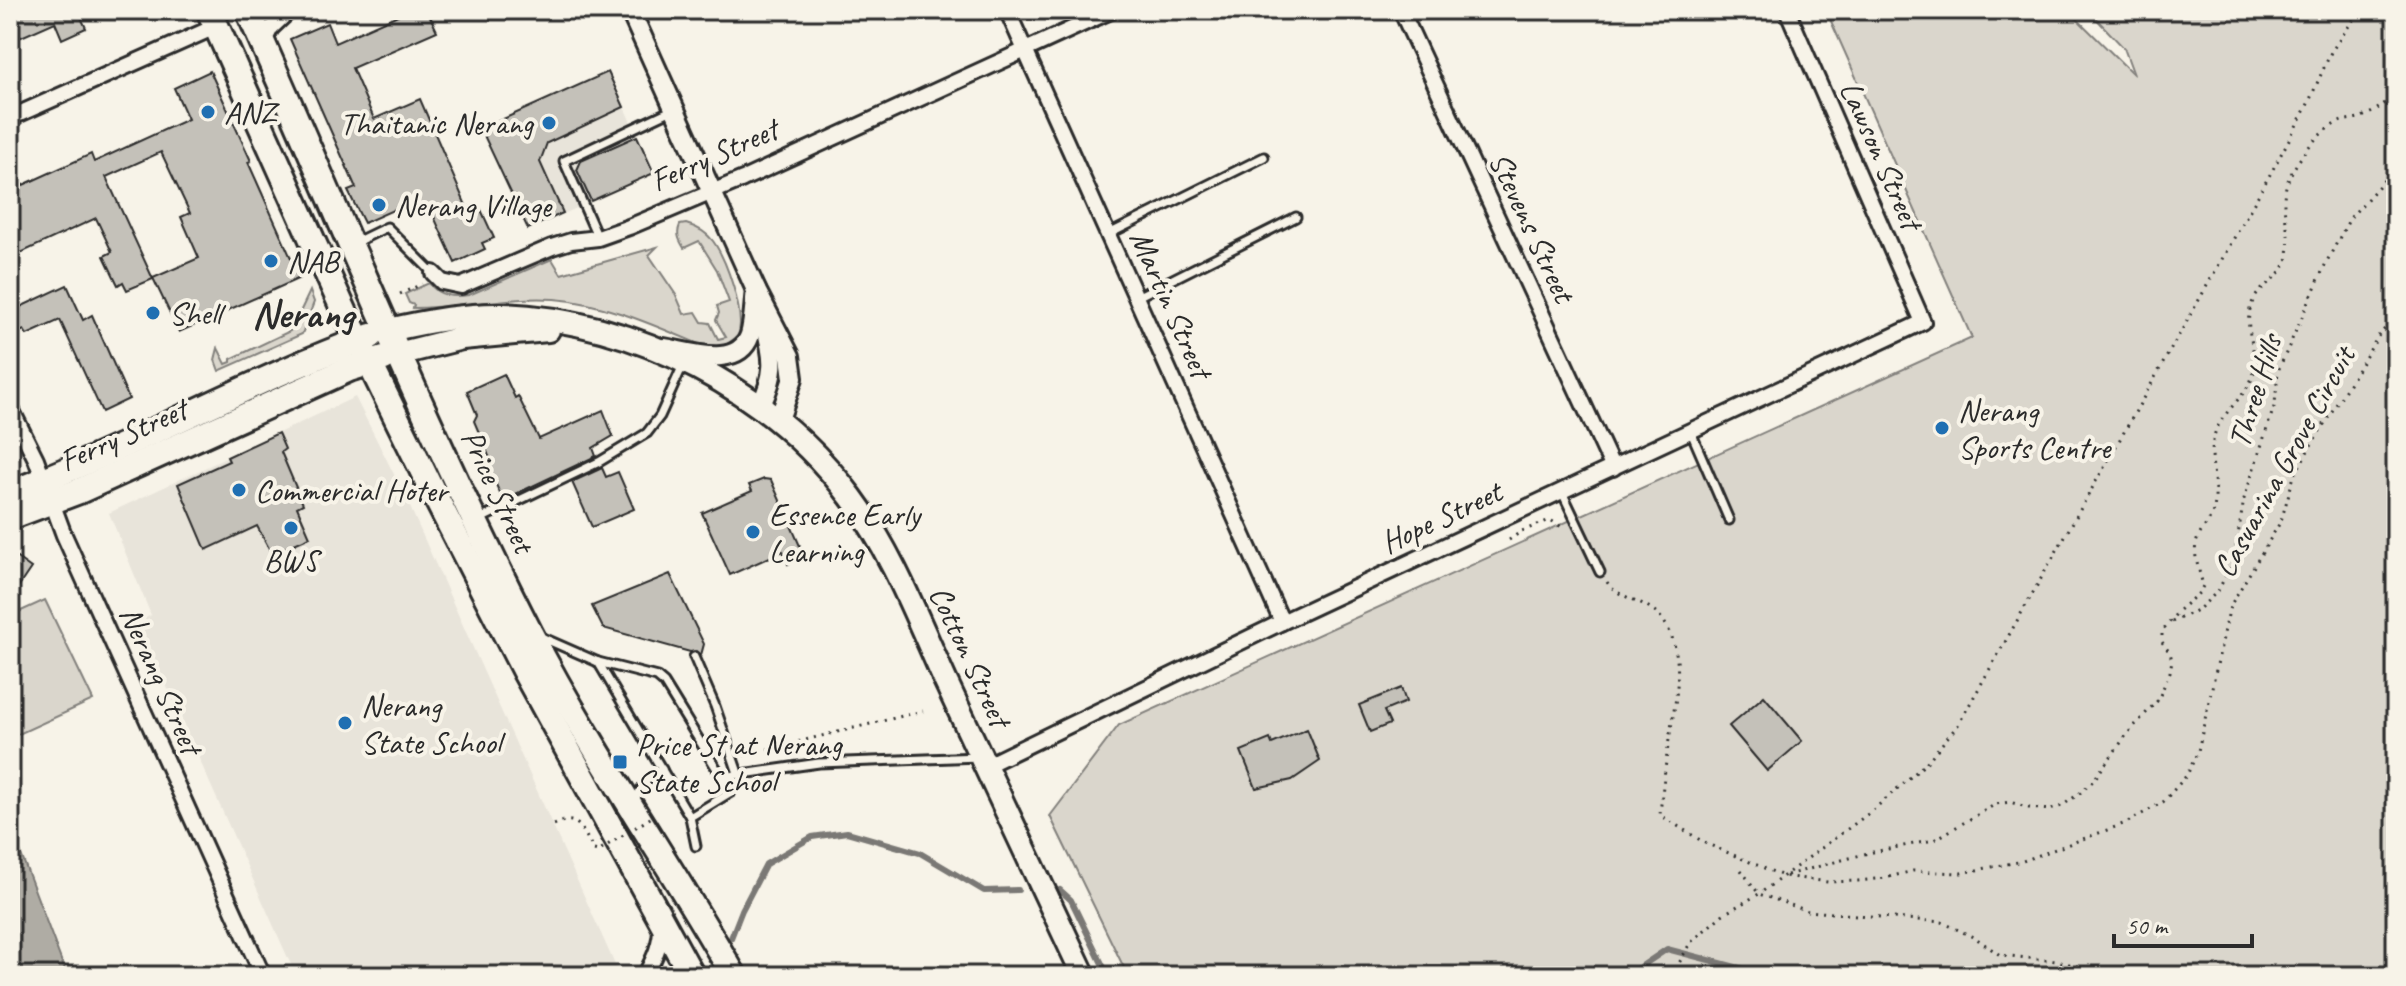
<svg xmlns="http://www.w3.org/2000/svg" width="2406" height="986" font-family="Caveat,sans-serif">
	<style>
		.built { fill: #e8e4da }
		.green { fill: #dad6cc; stroke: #82807c; stroke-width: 2 }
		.water { fill: #afaca4; stroke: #7a7874; stroke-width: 2 }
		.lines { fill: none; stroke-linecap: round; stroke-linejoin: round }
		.stream { stroke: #7a7874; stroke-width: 6 }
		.building { fill: #c4c1b9; stroke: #2b2b2b; stroke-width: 2 }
		.service-casing { stroke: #2b2b2b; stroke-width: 13 }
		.minor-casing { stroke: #2b2b2b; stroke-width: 20 }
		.tertiary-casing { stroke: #2b2b2b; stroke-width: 24 }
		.secondary-casing { stroke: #2b2b2b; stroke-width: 28 }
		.primary-casing { stroke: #2b2b2b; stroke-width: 30 }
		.path { stroke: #2b2b2b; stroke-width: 3; stroke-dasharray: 2 6; stroke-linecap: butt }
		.service { stroke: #f7f3e8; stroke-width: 7 }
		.minor { stroke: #f7f3e8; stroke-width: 14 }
		.tertiary { stroke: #f7f3e8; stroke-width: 18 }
		.secondary { stroke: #f7f3e8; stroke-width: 22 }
		.primary { stroke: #f7f3e8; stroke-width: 24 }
		.path-bridge { stroke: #2b2b2b; stroke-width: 3; stroke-dasharray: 2 6; stroke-linecap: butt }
		.poi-dot { fill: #1f6fb2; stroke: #f7f3e8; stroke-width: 3 }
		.labels { text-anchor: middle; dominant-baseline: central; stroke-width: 8; stroke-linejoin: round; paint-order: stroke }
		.poi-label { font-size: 32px; fill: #2b2b2b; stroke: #f7f3e8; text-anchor: start }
		.street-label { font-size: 32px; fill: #2b2b2b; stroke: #f7f3e8 }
		.district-label { font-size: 40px; font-weight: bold; fill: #2b2b2b; stroke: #f7f3e8 }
	</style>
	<rect width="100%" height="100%" fill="#f7f3e8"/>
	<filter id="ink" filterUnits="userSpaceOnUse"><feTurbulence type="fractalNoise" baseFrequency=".0125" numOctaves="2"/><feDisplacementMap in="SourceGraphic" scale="16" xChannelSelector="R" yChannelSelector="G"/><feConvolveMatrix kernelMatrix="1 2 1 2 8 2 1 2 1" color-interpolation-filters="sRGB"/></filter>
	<g filter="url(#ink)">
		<g class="built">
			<path d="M608 72 654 173 528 230 481 129Z"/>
			<path d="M355 397 406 498 620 976H296L138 622 151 615 109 513Z"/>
		</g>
		<g class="green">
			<path d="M1826 10H2068L2134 75 2124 48 2088 10H2396V976H1128L1050 816 1119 725 1972 338Z"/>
			<path d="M686 224C697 227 706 232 713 241 726 259 746 314 738 336L723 347H706C658 327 607 303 554 299 507 296 459 308 413 308L414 305 409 303 405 294 429 283C439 297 453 297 469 295L552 259 561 274 657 247 649 255 676 295 684 314 696 312 702 322 710 323 718 339 726 337 716 320 719 313 717 306 729 302 717 270 699 241 684 248C679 240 676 234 680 225Z"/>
			<path d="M310 291 314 302 302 334 219 371 215 360 218 348 226 364 231 362V359L290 331 285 319 301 310Z"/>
			<path d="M45 600 93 700 10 738V616Z"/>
		</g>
		<path class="water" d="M10 825 67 976H10Z"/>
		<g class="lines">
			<g class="stream">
				<path d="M1060 890 1071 900 1108 976"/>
				<path d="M731 938 742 910 766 864 812 837 847 832 920 853 984 891 1018 890"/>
				<path d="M1627 976 1667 949 1770 976"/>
			</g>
		</g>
		<g class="building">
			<path d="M10 10H81L78 11 86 28 62 39 55 22 10 42Z"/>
			<path d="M409 10H427L437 31 352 68 374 119 420 99 467 208 478 203 494 238 482 243 485 249 455 263 430 208 413 201 364 223 348 191 356 188 290 39 327 23 335 43Z"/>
			<path d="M210 71 251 161 248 162 300 278 179 332 153 278 199 258 181 217 190 213 161 152 106 177 153 279 127 290 123 282 118 285 104 256 112 252 96 218 10 258V191L91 154 94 162 188 119 174 88Z"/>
			<path d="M608 72 624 107 547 143 540 162 563 213 528 229 481 129Z"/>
			<path d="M637 136 654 173 591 201 577 170 581 161Z"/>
			<path d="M67 285 83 320 92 315 129 399 102 412 60 320 27 335 24 330 20 332 15 321 20 307Z"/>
			<path d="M504 374 515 398 518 396 539 439 603 410 613 436 593 448 596 456 503 500 486 463 491 461 474 421 477 415 467 391Z"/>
			<path d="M278 433 285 449 281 452 303 504 297 507 310 537 272 554 257 526 206 550 178 484 229 461 227 457Z"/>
			<path d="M602 468 606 477 618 472 634 509 592 527 572 482Z"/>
			<path d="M764 479 771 480 804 555 788 564 783 551 730 575 702 513 752 491 749 485Z"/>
			<path d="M10 553 31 568 10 599Z"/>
			<path d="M670 574 704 644 701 655 696 651 690 652 603 628 592 606Z"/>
			<path d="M1401 688 1406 702 1384 711 1390 724 1370 732 1359 705Z"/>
			<path d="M1764 696 1802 741 1767 771 1729 726Z"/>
			<path d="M1307 729 1320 761 1292 780 1256 788 1241 751 1270 739 1272 744Z"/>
		</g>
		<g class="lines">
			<defs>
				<g id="service">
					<path d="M1109 234 1264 157"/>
					<path d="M598 238 564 161 674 109"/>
					<path d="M354 243 387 227 433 273"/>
					<path d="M1137 297 1296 217"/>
					<path d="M1691 432 1729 520"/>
					<path d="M1562 492 1600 572"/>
					<path d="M478 520 599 462 647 433 660 416 683 365"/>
					<path d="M541 637 598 662 657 677 664 683 731 792 690 817"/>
					<path d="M694 657 715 706 738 773"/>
					<path d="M598 662 690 817 696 846"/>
					<path d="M722 777 819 763 979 757"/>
					<path d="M634 800 648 779 662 769"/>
				</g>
				<g id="minor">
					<path d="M1007 10 1282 622"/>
					<path d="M1401 10 1613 468"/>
					<path d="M263 43 271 28 290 10"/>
					<path d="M10 118 217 26"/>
					<path d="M433 273 442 282 461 286 552 247 571 241 598 238 629 227 743 179 1113 10"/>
					<path d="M10 407 36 459 64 535 263 976"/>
					<path d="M985 766 1282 622 1923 322 1787 10"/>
					<path d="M645 976C654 959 662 943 661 924"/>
				</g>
				<g id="tertiary">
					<path d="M630 10 756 290 790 356 793 378 779 420"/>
					<path d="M664 348C690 352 738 370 750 335 754 321 754 305 756 290"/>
					<path d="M760 407C776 374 775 359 765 324"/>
				</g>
				<g id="secondary">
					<path d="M389 330C423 322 468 314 503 315 637 320 771 390 851 497 892 552 917 618 945 680 991 779 1037 878 1084 976"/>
					<path d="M398 354 462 338 548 330"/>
				</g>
				<g id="primary">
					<path d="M209 10 345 313 432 490 525 672 692 976"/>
					<path d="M248 10C341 218 426 430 530 633 591 751 668 860 734 976"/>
					<path d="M10 493C133 447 248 381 371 336"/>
					<path d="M10 517 79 491 349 369 384 358"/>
				</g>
			</defs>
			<use href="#service" class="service-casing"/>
			<use href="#minor" class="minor-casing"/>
			<use href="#tertiary" class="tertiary-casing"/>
			<use href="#secondary" class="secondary-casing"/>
			<use href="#primary" class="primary-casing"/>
			<g class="path">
				<path d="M400 294 422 284"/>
				<path d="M1509 540 1522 531 1550 520 1562 527"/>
				<path d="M1607 582C1620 601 1648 599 1662 619 1689 655 1674 706 1668 746 1665 769 1662 792 1660 815L1705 843 1783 876 1828 882 1858 881 1885 878 1913 871 1961 873 2023 861 2126 823 2163 802 2187 775 2198 751 2230 606 2281 521 2294 476 2310 447 2379 335 2396 317"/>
				<path d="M2172 622 2199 609 2218 591 2234 559 2244 499 2275 404 2278 371 2326 263 2350 218 2396 167"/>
				<path d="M744 755 923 711"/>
				<path d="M554 825C579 812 582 831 594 850"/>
				<path d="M1741 870 1759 894 1808 911 1942 922 1977 939 2000 955 2056 961 2121 976"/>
				<path d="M1787 875 1868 853 1934 840 1996 804 2010 802 2029 808 2050 810 2062 806 2080 793 2093 781 2128 733 2158 700 2170 672 2172 660 2170 653 2162 642V632L2179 610 2200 592 2203 586C2200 571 2191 552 2198 538 2205 523 2214 520 2215 500 2216 478 2208 454 2215 433 2223 410 2250 394 2254 371 2258 346 2240 326 2254 299 2262 285 2286 273 2288 256 2292 217 2271 202 2298 162 2309 145 2323 128 2342 121 2350 119 2359 119 2366 115 2377 111 2387 101 2396 94"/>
				<path d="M1672 976 1690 943 1722 915 1759 894 1872 811 1925 764 1958 725 2272 171 2307 106 2331 52 2360 10"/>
			</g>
			<use href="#service" class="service"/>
			<use href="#minor" class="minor"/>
			<use href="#tertiary" class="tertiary"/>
			<use href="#secondary" class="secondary"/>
			<use href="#primary" class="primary"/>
			<path class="path-bridge" d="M594 850 598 851 652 817 656 818"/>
		</g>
	</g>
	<g class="poi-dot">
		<circle cx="208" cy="112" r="8"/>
		<circle cx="549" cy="123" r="8"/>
		<circle cx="379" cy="205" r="8"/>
		<circle cx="271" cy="261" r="8"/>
		<circle cx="153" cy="313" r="8"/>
		<circle cx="1942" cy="428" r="8"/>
		<circle cx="239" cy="490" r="8"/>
		<circle cx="291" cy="528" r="8"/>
		<circle cx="753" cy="532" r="8"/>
		<circle cx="345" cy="723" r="8"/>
		<rect x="612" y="754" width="16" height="16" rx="4"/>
	</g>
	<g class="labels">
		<g class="poi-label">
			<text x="224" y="112">ANZ</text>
			<text x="533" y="123" text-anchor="end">Thaitanic Nerang</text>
			<text x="395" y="205">Nerang Village</text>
			<text x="287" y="261">NAB</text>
			<text x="169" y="313">Shell</text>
			<text x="1958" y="410">Nerang<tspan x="1958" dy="37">Sports Centre</tspan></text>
			<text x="255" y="490">Commercial Hoter</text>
			<text x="769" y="514">Essence Early<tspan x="769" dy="37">Learning</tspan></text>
			<text x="291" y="560" text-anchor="middle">BWS</text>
			<text x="361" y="705">Nerang<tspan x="361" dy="37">State School</tspan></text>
			<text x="636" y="744">Price St at Nerang<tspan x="636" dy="37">State School</tspan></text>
		</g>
		<g class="street-label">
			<text transform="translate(714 155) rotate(-24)">Ferry Street</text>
			<text transform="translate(1881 155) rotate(66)">Lawson Street</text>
			<text transform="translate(1532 227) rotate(65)">Stevens Street</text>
			<text transform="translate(1171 304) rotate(66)">Martin Street</text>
			<text transform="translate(2255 391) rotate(-73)">Three Hills</text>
			<text transform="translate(123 435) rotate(-24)">Ferry Street</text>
			<text transform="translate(2284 462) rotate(-61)">Casuarina Grove Circuit</text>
			<text transform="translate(498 491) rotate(65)">Price Street</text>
			<text transform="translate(1441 517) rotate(-25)">Hope Street</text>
			<text transform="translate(970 656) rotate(65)">Cotton Street</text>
			<text transform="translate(161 680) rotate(66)">Nerang Street</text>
		</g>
		<g class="district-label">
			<text x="303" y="314">Nerang</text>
		</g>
	</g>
	<rect width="2406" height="986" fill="none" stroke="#f7f3e8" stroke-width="40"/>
	<rect x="20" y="20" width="2366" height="946" fill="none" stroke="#2b2b2b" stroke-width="3" filter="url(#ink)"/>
	<path d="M2114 934v12h138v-12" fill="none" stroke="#2b2b2b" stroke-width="4"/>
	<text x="2126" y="934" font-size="24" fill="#2b2b2b" stroke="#f7f3e8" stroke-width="6" paint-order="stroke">50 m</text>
</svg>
